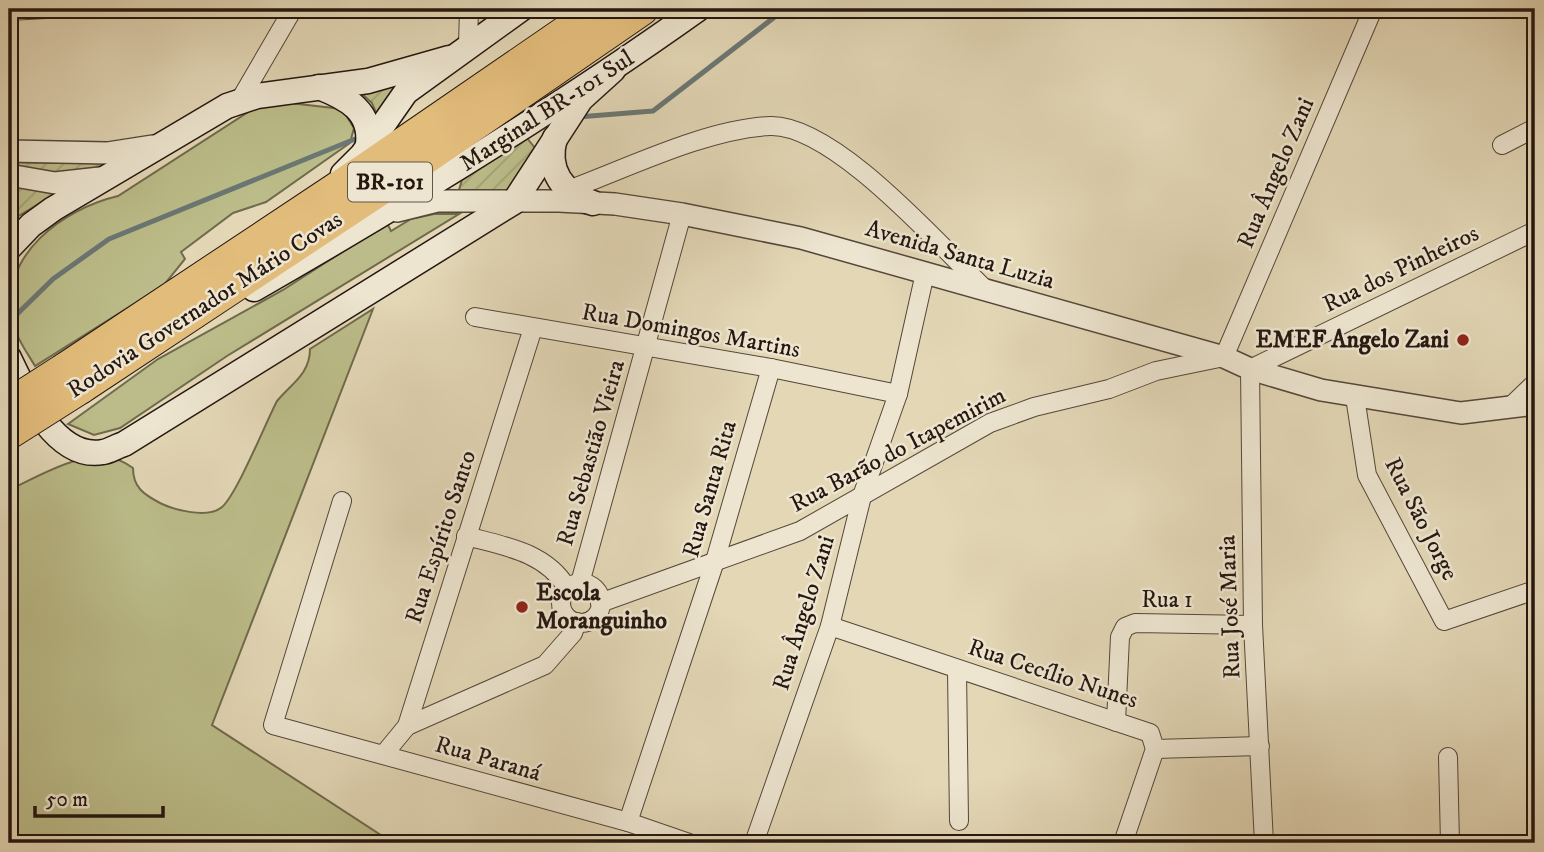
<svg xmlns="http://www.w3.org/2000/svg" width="1544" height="852" font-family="'IM FELL DW Pica',serif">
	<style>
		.grass { fill: #bbbc89; stroke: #706a4c; stroke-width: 2 }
		.garden { fill: url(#garden-furrows); stroke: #706a4c; stroke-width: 2 }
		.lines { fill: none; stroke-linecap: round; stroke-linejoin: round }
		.stream { stroke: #6a7774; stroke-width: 5 }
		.minor-casing { stroke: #54473a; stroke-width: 20 }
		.tertiary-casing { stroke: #54473a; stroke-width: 24 }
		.secondary-casing { stroke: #251710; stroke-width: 27 }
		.motorway-casing { stroke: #251710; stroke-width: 34 }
		.minor { stroke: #ede5d0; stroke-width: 18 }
		.tertiary { stroke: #ede5d0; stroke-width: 21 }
		.secondary { stroke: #ede5d0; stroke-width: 24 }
		.motorway { stroke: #e2bc7b; stroke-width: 32 }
		.motorway-bridge-casing { stroke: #251710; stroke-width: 34; stroke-linecap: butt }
		.motorway-bridge { stroke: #e2bc7b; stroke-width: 32 }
		.poi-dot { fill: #8f2418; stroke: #ede5d0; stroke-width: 2.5 }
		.labels { text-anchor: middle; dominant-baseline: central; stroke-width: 5; stroke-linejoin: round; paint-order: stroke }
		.shield { fill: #ede5d0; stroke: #61554a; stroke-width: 2 }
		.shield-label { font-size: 23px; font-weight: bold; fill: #251710 }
		.street-label { font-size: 24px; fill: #251710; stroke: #ede5d0 }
		.poi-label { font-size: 24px; font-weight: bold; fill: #251710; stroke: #ede5d0; text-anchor: end }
	</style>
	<defs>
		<pattern id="garden-furrows" width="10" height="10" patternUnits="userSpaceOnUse" patternTransform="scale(1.75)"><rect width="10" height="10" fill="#bbbc89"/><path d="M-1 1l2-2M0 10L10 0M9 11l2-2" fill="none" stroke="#a1a175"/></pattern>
	</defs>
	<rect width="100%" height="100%" fill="#e3d7b6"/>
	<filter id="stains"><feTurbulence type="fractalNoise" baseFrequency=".00286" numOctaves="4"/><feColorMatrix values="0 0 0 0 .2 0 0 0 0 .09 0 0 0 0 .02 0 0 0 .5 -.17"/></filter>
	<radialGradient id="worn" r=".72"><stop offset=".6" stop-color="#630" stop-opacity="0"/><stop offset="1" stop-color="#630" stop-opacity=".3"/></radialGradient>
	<g class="grass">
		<path d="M290 103 342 109 354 128 350 143 266 202 233 213 181 252 185 259 164 285 35 366C26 351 15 336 12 318 1 254 63 209 118 196L253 109Z"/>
		<path d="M434 214H459L227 356 120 428 94 435 68 424 158 359 283 290 387 223 391 231 411 219Z"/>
		<path d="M373 309 212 725 393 843H9V490C45 474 96 439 133 468 133 487 143 494 160 503 174 510 208 519 222 507 237 494 266 422 277 401 291 384 310 374 310 349Z"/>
	</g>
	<g class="garden">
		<path d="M400 82 377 115 372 103 361 93Z"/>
		<path d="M527 138 535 148 516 182 506 192 458 193 462 180Z"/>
		<path d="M116 158C81 180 48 174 9 167V162L55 163Z"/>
		<path d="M9 183 59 192 15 218 9 198Z"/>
	</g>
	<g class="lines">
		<g class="stream">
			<path d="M578 117 653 111 785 9"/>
			<path d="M9 322 53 279 109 239 360 137"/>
		</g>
		<defs>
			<g id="minor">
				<path d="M9 11 46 9"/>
				<path d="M468 45 469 9"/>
				<path d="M240 100 293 9"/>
				<path d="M1502 145 1535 128"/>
				<path d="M568 190C628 168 706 129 770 126 834 124 940 246 986 290"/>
				<path d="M475 317 771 368 898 394"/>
				<path d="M1355 397 1367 475 1444 621 1535 590"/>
				<path d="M1510 407 1535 383"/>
				<path d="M342 501 273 725 628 822 689 843"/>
				<path d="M466 536C504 546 546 552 567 588"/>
				<path d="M580 583 682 214"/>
				<circle cx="581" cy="603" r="20"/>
				<path d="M600 603 800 531 990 423 1034 407 1109 389 1156 371 1224 357 1373 9"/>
				<path d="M830 626 1150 733 1155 749 1123 843"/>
				<path d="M957 670 959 821"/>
				<path d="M1116 722 1120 637 1125 627 1135 623 1253 625"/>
				<path d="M407 726 545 665 573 633 577 622"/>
				<path d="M1155 749 1260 746"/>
				<path d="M384 754 407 726 533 328"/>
				<path d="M1448 757 1450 843"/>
				<path d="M628 822 715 561 771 368"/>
				<path d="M754 843 830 626 862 496 898 394 925 273"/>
				<path d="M1264 843 1253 625 1250 369 1535 231"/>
			</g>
			<g id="tertiary">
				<path d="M9 151 108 153 153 146"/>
				<path d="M9 175 55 183 100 178"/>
				<path d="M397 211 437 201H559L615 204 682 214 801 238 1224 357 1250 369 1321 390 1461 413 1535 404"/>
			</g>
			<g id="secondary">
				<path d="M319 87C347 98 372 111 368 145"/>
				<path d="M555 138C546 169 562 194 593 203"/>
				<path d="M343 174 362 155 406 92 521 9"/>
				<path d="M9 248 31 225 53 209 227 106 257 96 368 81 449 58"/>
				<path d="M254 289C406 202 555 111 698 9"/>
				<path d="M9 358C25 392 56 461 103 452 110 451 117 446 124 444L514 202 581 99 613 70"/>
			</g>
			<g id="motorway">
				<path d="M65 369 369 167 599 9"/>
				<path d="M80 388 382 188 642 9"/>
			</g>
		</defs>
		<use href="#minor" class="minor-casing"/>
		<use href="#tertiary" class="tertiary-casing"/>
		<use href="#secondary" class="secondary-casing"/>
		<use href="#motorway" class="motorway-casing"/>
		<use href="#minor" class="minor"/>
		<use href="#tertiary" class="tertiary"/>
		<use href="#secondary" class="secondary"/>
		<use href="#motorway" class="motorway"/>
		<defs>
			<g id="motorway-bridge">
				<path d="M9 405 65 369"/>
				<path d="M9 433 80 388"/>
			</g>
		</defs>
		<use href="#motorway-bridge" class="motorway-bridge-casing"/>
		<use href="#motorway-bridge" class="motorway-bridge"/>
	</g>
	<g class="poi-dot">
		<circle cx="1463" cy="340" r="7"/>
		<circle cx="522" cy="607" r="7"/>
	</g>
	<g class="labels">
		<rect class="shield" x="348" y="162.5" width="84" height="39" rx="5"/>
		<g class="shield-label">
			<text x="390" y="182">BR-101</text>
		</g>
		<g class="street-label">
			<text transform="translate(547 111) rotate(-33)">Marginal BR-101 Sul</text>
			<text transform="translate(1276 173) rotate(-67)">Rua Ângelo Zani</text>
			<text transform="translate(960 255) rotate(16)">Avenida Santa Luzia</text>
			<text transform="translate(1401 269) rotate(-26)">Rua dos Pinheiros</text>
			<text transform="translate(205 305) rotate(-33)">Rodovia Governador Mário Covas</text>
			<text transform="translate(691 331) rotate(10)">Rua Domingos Martins</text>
			<text transform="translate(898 450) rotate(-28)">Rua Barão do Itapemirim</text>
			<text transform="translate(591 453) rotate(-74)">Rua Sebastião Vieira</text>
			<text transform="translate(710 489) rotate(-74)">Rua Santa Rita</text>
			<text transform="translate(1421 519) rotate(63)">Rua São Jorge</text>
			<text transform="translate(441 537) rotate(-72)">Rua Espírito Santo</text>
			<text x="1167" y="600">Rua 1</text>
			<text transform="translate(1230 607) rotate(-92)">Rua José Maria</text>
			<text transform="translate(804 613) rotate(-73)">Rua Ângelo Zani</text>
			<text transform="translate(1053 674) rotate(18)">Rua Cecílio Nunes</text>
			<text transform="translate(488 759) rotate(16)">Rua Paraná</text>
		</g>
		<g class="poi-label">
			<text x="1449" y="340">EMEF Angelo Zani</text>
			<text x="536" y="593" text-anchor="start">Escola<tspan x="536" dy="28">Moranguinho</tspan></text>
		</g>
	</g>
	<rect width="1544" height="852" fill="none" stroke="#e3d7b6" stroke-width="35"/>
	<rect x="10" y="10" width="1523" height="831" fill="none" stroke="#251710" stroke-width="3.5"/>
	<rect x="18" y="18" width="1509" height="817" fill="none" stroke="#251710" stroke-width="2"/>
	<path d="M35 806v10h128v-10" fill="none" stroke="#251710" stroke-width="3.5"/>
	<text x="46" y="806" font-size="21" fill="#251710" stroke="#ede5d0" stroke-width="5" paint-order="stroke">50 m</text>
	<rect width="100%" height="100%" filter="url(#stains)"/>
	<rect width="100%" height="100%" fill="url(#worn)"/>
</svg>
